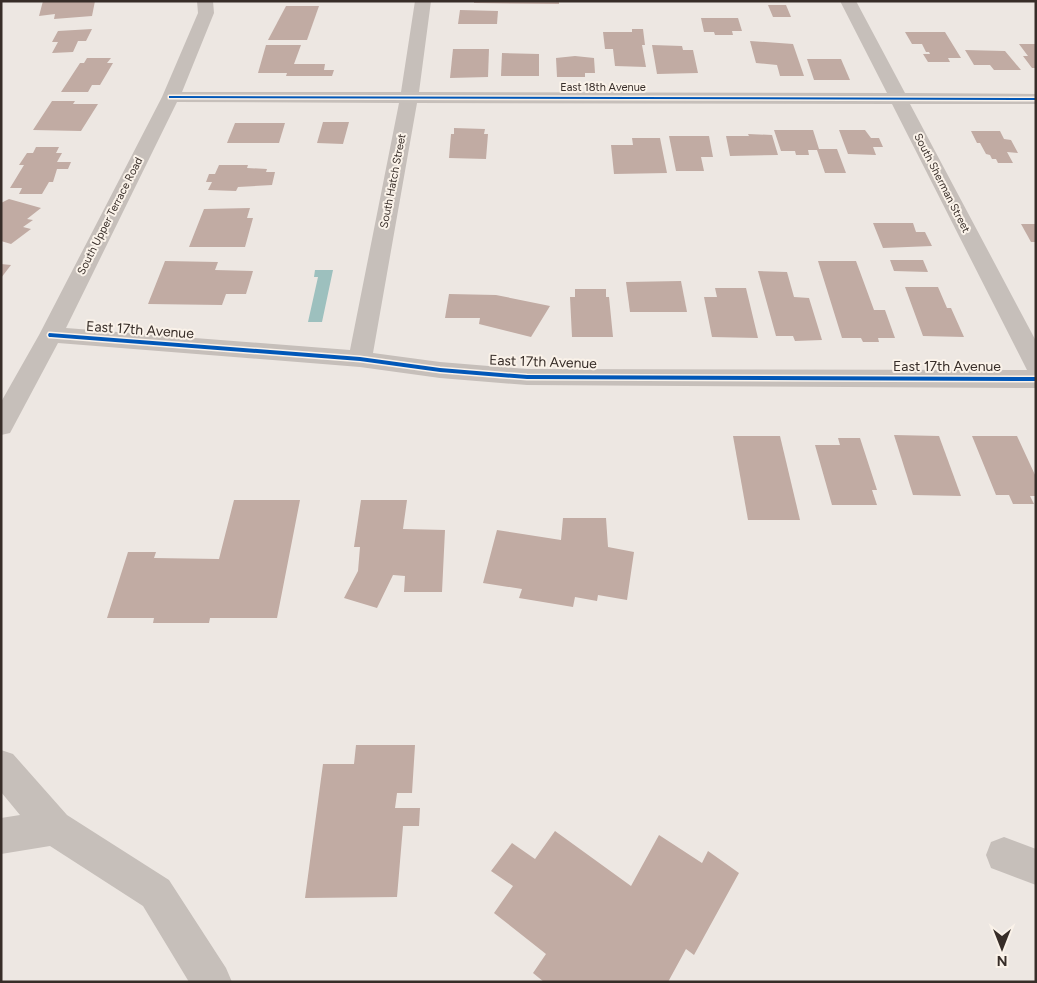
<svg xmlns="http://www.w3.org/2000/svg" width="1037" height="983" font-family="Figtree,sans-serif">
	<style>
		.water { fill: #9dc0be }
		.building { fill: #c1aba3 }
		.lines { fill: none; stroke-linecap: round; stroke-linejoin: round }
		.minor { fill: #c6bfba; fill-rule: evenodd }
		.cycleway-casing { stroke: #faf2e9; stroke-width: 3 }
		.cycleway { fill: #0057b8; fill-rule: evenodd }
		.labels { text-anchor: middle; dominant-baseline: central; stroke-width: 4; stroke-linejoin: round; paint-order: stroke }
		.far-street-label { font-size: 11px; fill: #372d28; stroke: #faf2e9 }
		.street-label { font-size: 14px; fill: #372d28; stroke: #faf2e9 }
	</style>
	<rect width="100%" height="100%" fill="#ede7e2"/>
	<path class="water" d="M315 270H333L322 322H308L318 277H314Z"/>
	<g class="building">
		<path d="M43 1H95L92 16 54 19 55 14 39 16Z"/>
		<path d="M474 1H559V4L474 3Z"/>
		<path d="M768 5H786L791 17H773Z"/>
		<path d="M286 6H319L307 40H268Z"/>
		<path d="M460 10 498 11 497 24H458Z"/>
		<path d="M701 18H738L742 31H732L733 35H715L714 32H704Z"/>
		<path d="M92 29 86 41H78L73 52 52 53 58 42H52L58 31Z"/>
		<path d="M632 29H643L645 45H642L646 67 615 66 613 49H605L603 32H632Z"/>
		<path d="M905 32H945L961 58H948L950 62H928L923 54H930L929 52H926L922 44H912Z"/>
		<path d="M750 41 793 44 804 76H780L777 65 756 63Z"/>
		<path d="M1019 44H1036V68H1032L1023 56H1028Z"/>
		<path d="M266 45H301L294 64H325L324 70H334L332 76H286L287 73H258Z"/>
		<path d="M652 45 682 46 683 50H693L698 73 657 74Z"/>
		<path d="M453 49H489L488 77 450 78Z"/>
		<path d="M965 50 1005 51 1021 70H994L990 65H974Z"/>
		<path d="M502 53 539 54V76H501Z"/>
		<path d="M575 56 594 58 595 73H585V77H557L556 58Z"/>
		<path d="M87 58H111L107 63H113L100 85H92L88 92H61L80 63H84Z"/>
		<path d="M807 59H841L850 80H814Z"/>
		<path d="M52 101H75L73 104H98L81 131 33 130Z"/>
		<path d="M323 122H349L343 144 317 143Z"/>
		<path d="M235 123H285L279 143H227Z"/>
		<path d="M454 128 485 129 484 134H488L486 159 449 158 451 134H454Z"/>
		<path d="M774 130H813L819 149H837L846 173H825L817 150H808L809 155H796L795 151H781Z"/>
		<path d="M839 130H865L871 138H879L883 147H873L876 155 848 154Z"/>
		<path d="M971 131H1000L1004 139 1011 140 1018 153 1007 152 1013 163H998L996 159H992L990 155 986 154 980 143H977Z"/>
		<path d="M748 134 772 135 778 155 730 156 726 136H749Z"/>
		<path d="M669 136H709L713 157H701L704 171H676Z"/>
		<path d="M632 138H660L667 173 614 174 611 145H633Z"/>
		<path d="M36 147H59L56 153H62L57 162H71L68 169H57L53 182H49L42 194H19L22 188H10L24 165H19L27 153H33Z"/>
		<path d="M219 165H248L247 168 267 169 266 172H275L272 185 238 187 236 191 208 190 212 182H206L209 174H215Z"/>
		<path d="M9 199 41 208 27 219 33 220 23 227 31 229 11 244 1 241V203Z"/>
		<path d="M250 208 247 218H253L245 247H189L204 209Z"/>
		<path d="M873 223H913L916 232H925L932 246 883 248Z"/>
		<path d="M1021 224H1036V242H1031Z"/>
		<path d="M890 260H923L928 272 894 271Z"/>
		<path d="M165 261 218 262 215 270 253 271 246 294H226L222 305 148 304Z"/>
		<path d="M818 261H856L874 310H885L895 338H878L879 342H863L861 338H842Z"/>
		<path d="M1 264 11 265 1 278Z"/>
		<path d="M758 271 787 272 794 297 809 298 822 340 795 341 793 336H776Z"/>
		<path d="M681 281 687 312H630L626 282Z"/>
		<path d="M905 287H938L947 308H951L964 337 923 336Z"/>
		<path d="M715 288H746L758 338 712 337 704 297H717Z"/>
		<path d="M575 289H606V297H609L613 337H572L570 297H575Z"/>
		<path d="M449 294 496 295 550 306 531 337 479 324 480 318H445Z"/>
		<path d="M894 435 939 436 961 496 913 495Z"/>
		<path d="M733 436H780L800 520H748Z"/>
		<path d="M972 436H1017L1036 477V496H1030L1034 504H1013L1009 495H996Z"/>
		<path d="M838 438H860L877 490H872L877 505H832L815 445H840Z"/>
		<path d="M234 500H300L277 618H210L209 623H153L154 618H107L128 552H156L154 558 219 559Z"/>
		<path d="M361 500H407L403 529 445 530 442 592H404L405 576 393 575 377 608 344 598 358 571 360 547H354Z"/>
		<path d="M563 518H606L608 547 634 552 627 600 598 595 597 601 575 597 573 607 519 598 522 589 483 583 497 530 561 540Z"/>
		<path d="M356 745H415L412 793H397L395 808H420L419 826H403L397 897 305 898 323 764H354Z"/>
		<path d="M555 831 631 886 659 835 702 863 708 851 739 873 694 955 686 949 668 982H544L533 973 546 954 494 913 513 886 491 871 512 843 535 859Z"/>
	</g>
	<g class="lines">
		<g class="minor">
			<path d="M197 1H213L214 13 182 92H401L415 1H431L419 92 887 93 840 1H856L905 93 1036 94V104H910L1036 341V388L527 385 440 378 360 367 58 343 10 433 1 435V402L39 335 162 97 198 13ZM177 102 399 103 350 350 66 328ZM417 103 892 104 1027 370 527 369 440 362 373 353Z"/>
			<path d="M1 750 13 754 67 815 169 880 226 968 232 982H189L143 906 50 846 1 854V818L20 815 1 792Z"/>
			<path d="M1004 837 1036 849V885L991 868 986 855 991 842Z"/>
		</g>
		<defs>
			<g id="cycleway">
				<path d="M169 96 1036 98V100L171 98H169Z"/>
				<path d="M49 333 360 357 440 368 527 375 1036 377V381L527 379 440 372 360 361 51 337H49L48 335Z"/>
			</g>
		</defs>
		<use href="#cycleway" class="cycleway-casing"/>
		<use href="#cycleway" class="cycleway"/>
	</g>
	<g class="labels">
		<g class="far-street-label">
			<text x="603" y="87">East 18th Avenue</text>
			<text transform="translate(393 181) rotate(-79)">South Hatch Street</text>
			<text transform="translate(942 183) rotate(63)">South Sherman Street</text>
			<text transform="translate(110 216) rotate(-63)">South Upper Terrace Road</text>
		</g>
		<g class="street-label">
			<text transform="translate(140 330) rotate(4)">East 17th Avenue</text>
			<text transform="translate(543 362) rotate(2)">East 17th Avenue</text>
			<text x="947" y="366">East 17th Avenue</text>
		</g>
	</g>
	<rect width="1037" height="983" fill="none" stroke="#372d28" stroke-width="5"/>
	<g transform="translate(1002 948) rotate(180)" stroke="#faf2e9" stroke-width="4" paint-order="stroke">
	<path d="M0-4L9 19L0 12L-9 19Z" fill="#372d28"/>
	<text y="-8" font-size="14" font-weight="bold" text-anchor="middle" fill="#372d28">N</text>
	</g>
</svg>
